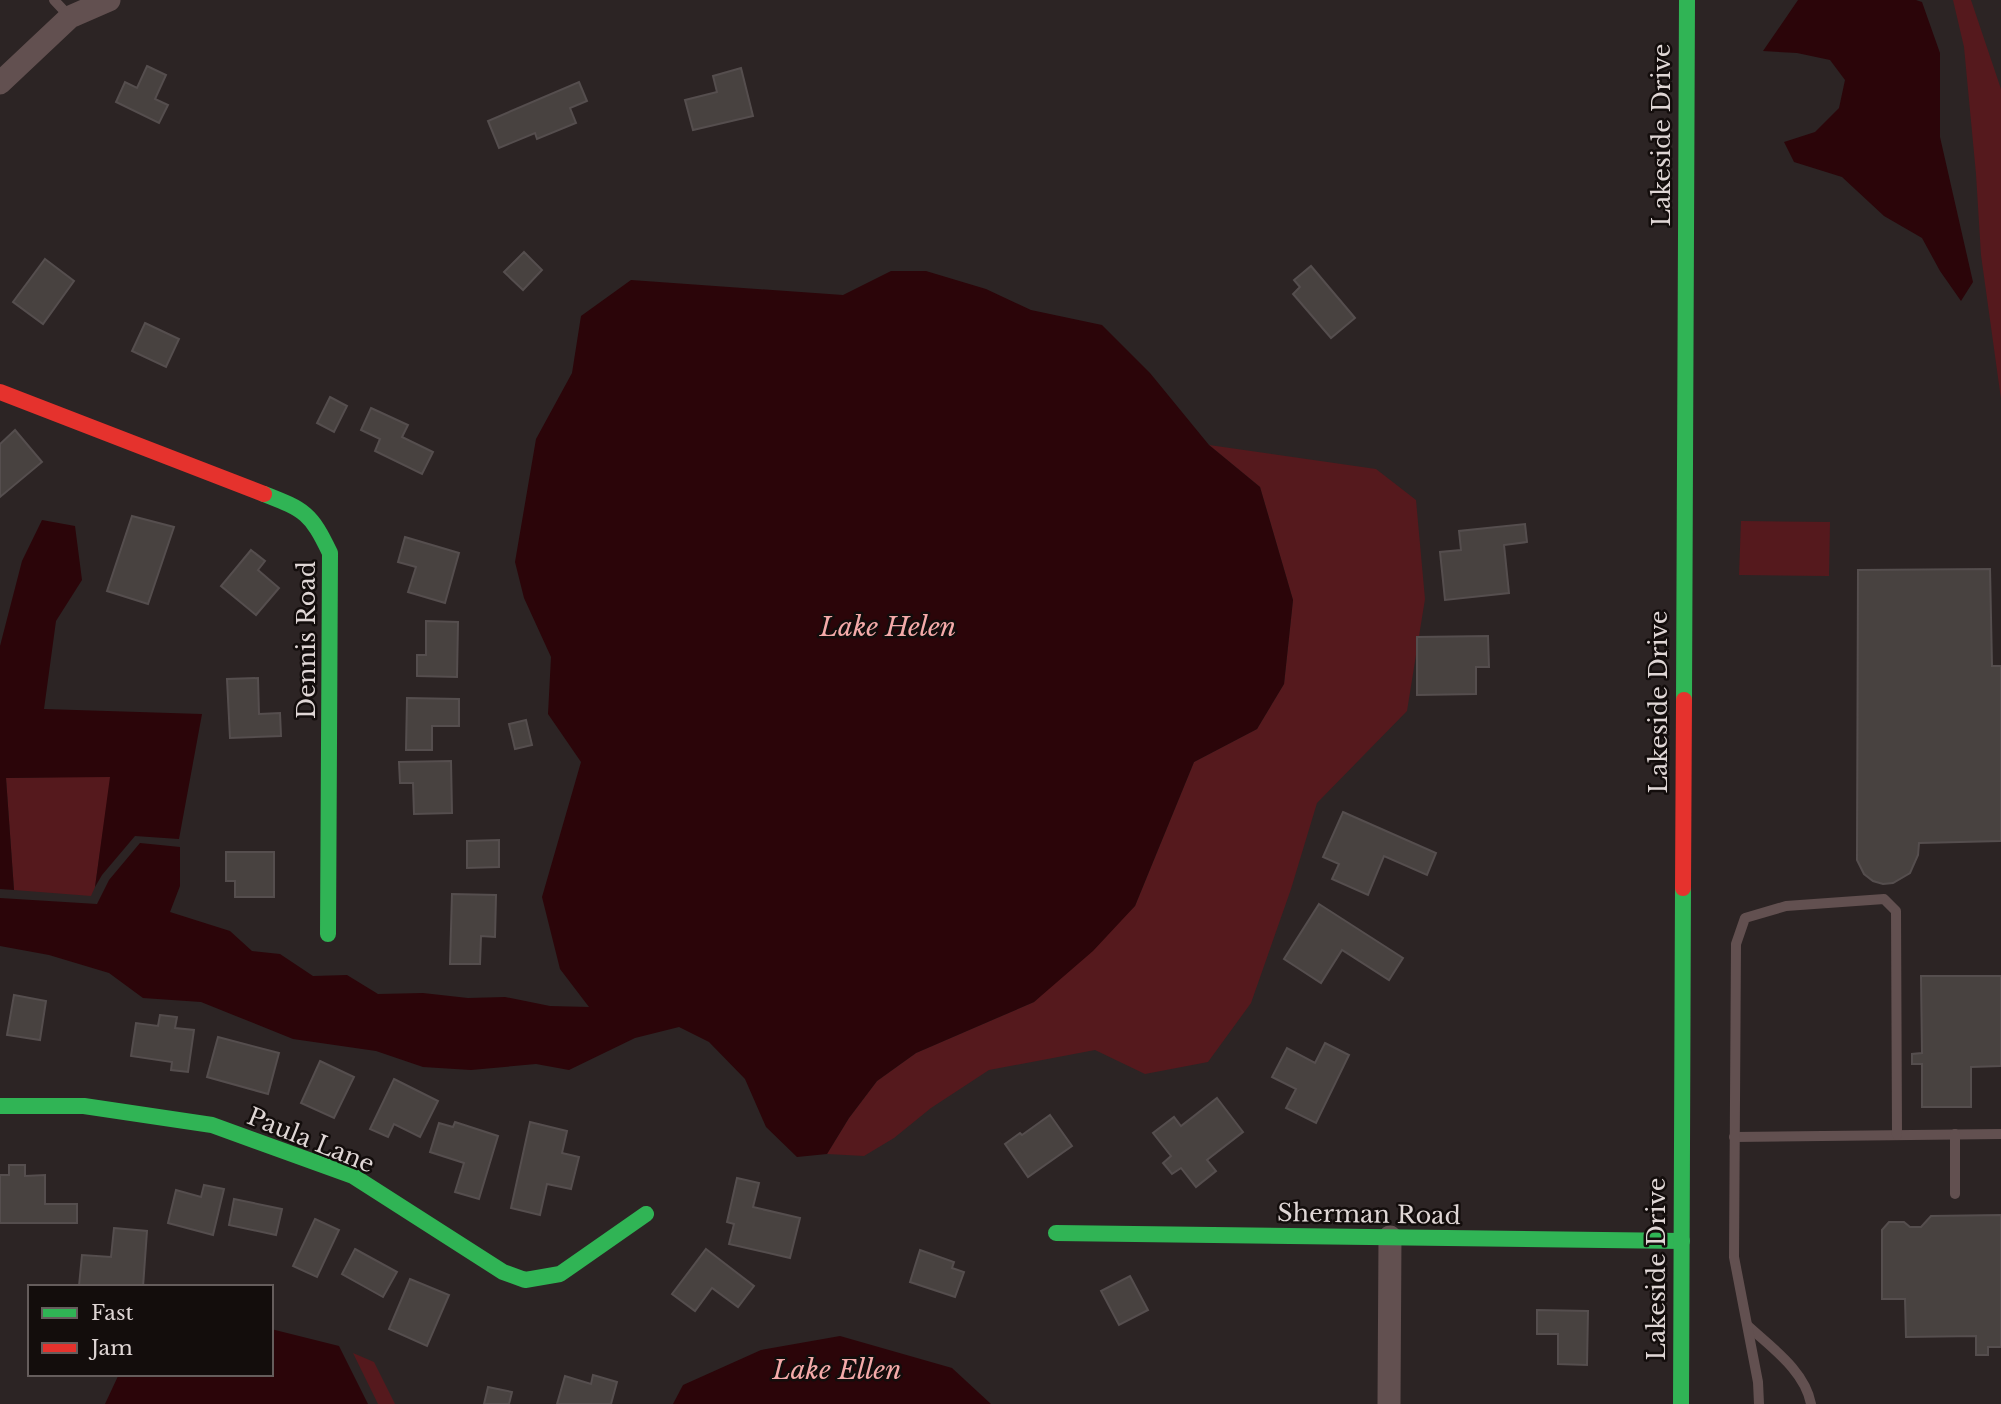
<svg xmlns="http://www.w3.org/2000/svg" width="2001" height="1404" font-family="'Libre Baskerville',serif">
	<style>
		.green { fill: #55191d }
		.water { fill: #2b0509 }
		.building { fill: #484240; stroke: #554e4e; stroke-width: 2 }
		.lines { fill: none; stroke-linecap: round; stroke-linejoin: round }
		.lane { stroke: #625050; stroke-width: 10 }
		.street { stroke: #625050; stroke-width: 23 }
		.fast { stroke: #30b455; stroke-width: 16 }
		.jam { stroke: #e5322d; stroke-width: 16 }
		.labels { text-anchor: middle; dominant-baseline: central; stroke-width: 5; stroke-linejoin: round; paint-order: stroke }
		.street-label { font-size: 24px; fill: #dfd6d5; stroke: #130d0c }
		.water-label { font-size: 26px; font-style: italic; fill: #f4aaa9; stroke: #130d0c }
	</style>
	<rect width="100%" height="100%" fill="#2c2424"/>
	<g class="green">
		<path d="M1953 0H1971L2001 89V399L1981 255 1976 174 1964 47Z"/>
		<path d="M1209 445 1376 469 1416 500 1425 599 1407 711 1317 803 1291 889 1251 1003 1208 1062 1145 1074 1095 1050 989 1070 931 1108 894 1138 864 1156 827 1154 849 1118 877 1081 916 1053 1034 1002 1135 906 1194 762 1257 729 1284 684 1293 600 1260 487Z"/>
		<path d="M1741 521 1830 522 1829 576 1739 575Z"/>
		<path d="M111 776 95 887 91 896 14 890 6 778Z"/>
		<path d="M353 1353 374 1362 395 1404H378Z"/>
	</g>
	<g class="water">
		<path d="M1798 0H1916L1922 2 1940 53V137L1973 282 1961 301 1940 271 1922 238 1884 216 1842 177 1794 162 1784 142 1815 132 1839 108 1845 80 1830 60 1797 53 1763 51Z"/>
		<path d="M891 271H926L986 289 1031 310 1102 325 1150 373 1209 445 1260 487 1293 600 1284 684 1257 729 1194 762 1135 906 1093 951 1034 1002 916 1053 877 1081 849 1118 827 1154 797 1157 766 1127 745 1079 709 1042 679 1027 635 1038 569 1070 536 1064 471 1070 423 1067 376 1051 293 1039 201 1002 143 998 109 973 49 955 0 946V898L97 904 109 880 140 843 180 847V886L170 912 230 931 252 951 280 954 313 976 347 975 378 994 423 993 468 998 505 997 550 1006 589 1007 560 969 542 897 581 762 548 714 551 657 524 598 515 562 536 439 572 373 581 316 631 280 843 295Z"/>
		<path d="M42 520 75 526 82 580 56 621 44 709 202 714 179 839 135 836 102 875 95 887 110 777 6 778 14 890 0 889V646L22 561Z"/>
		<path d="M271 1329 339 1346 368 1404H105L119 1374H271Z"/>
		<path d="M840 1336 952 1368 991 1404H673L683 1385 761 1350Z"/>
	</g>
	<g class="building">
		<path d="M147 66 166 75 155 99 168 105 159 123 116 102 125 82 137 88Z"/>
		<path d="M741 68 753 116 693 130 685 100 717 92 713 76Z"/>
		<path d="M579 82 587 101 570 108 576 123 537 139 535 133 499 148 488 121Z"/>
		<path d="M524 252 542 270 523 290 504 272Z"/>
		<path d="M45 259 74 281 43 324 13 302Z"/>
		<path d="M1311 266 1355 318 1331 338 1293 294 1300 287 1294 280Z"/>
		<path d="M145 323 179 339 166 367 132 351Z"/>
		<path d="M330 397 347 406 334 432 317 423Z"/>
		<path d="M371 408 408 425 402 437 433 452 422 474 375 451 380 439 361 430Z"/>
		<path d="M15 430 42 462 0 497V444Z"/>
		<path d="M132 516 174 527 148 604 107 591Z"/>
		<path d="M1525 524 1527 542 1504 545 1509 593 1445 600 1440 552 1461 550 1459 531Z"/>
		<path d="M405 537 459 553 445 603 408 592 416 567 398 562Z"/>
		<path d="M251 550 265 561 258 570 279 588 256 615 221 586Z"/>
		<path d="M1990 569 1992 666H2001V841L1919 843 1918 855 1910 873 1893 883 1883 884 1873 881 1864 874 1857 860 1858 570Z"/>
		<path d="M426 621 458 622 457 677 417 676V655H426Z"/>
		<path d="M1488 636 1489 667H1476V694L1417 695V637Z"/>
		<path d="M258 678 259 714 280 713 281 736 230 738 227 679Z"/>
		<path d="M407 698 459 699V726H432V750H406Z"/>
		<path d="M526 720 532 745 515 749 509 724Z"/>
		<path d="M451 761 452 813 414 814 413 783H400L399 762Z"/>
		<path d="M1343 812 1436 853 1427 875 1384 856 1368 895 1332 879 1339 864 1323 857Z"/>
		<path d="M499 840V867L467 868V841Z"/>
		<path d="M226 852H274V897H235V881H226Z"/>
		<path d="M452 894 496 895 495 937 481 936 480 964H450Z"/>
		<path d="M1319 904 1403 958 1389 980 1342 950 1321 983 1284 959Z"/>
		<path d="M1921 976H2001V1066L1971 1067V1107H1922V1064H1912V1054L1922 1053Z"/>
		<path d="M14 995 46 1001 40 1040 7 1035Z"/>
		<path d="M160 1015 177 1017 175 1028 194 1030 188 1072 171 1070 172 1062 131 1056 136 1023 158 1026Z"/>
		<path d="M218 1037 279 1053 268 1094 207 1077Z"/>
		<path d="M1325 1043 1349 1055 1316 1123 1286 1108 1296 1089 1272 1077 1287 1048 1315 1063Z"/>
		<path d="M320 1061 354 1077 334 1118 301 1103Z"/>
		<path d="M394 1079 438 1101 420 1137 394 1124 388 1137 370 1129Z"/>
		<path d="M1217 1098 1243 1132 1207 1160 1216 1171 1196 1187 1181 1168 1172 1174 1163 1163 1171 1156 1153 1133 1174 1117 1181 1126Z"/>
		<path d="M1050 1115 1072 1146 1028 1177 1005 1144 1020 1133 1022 1135Z"/>
		<path d="M455 1122 498 1136 479 1199 455 1192 464 1163 430 1152 439 1123 453 1127Z"/>
		<path d="M530 1122 567 1131 562 1153 579 1157 571 1189 547 1184 540 1215 511 1208Z"/>
		<path d="M9 1165H25V1176L45 1175V1204H77V1223H0V1175H9Z"/>
		<path d="M737 1178 759 1183 753 1207 800 1218 790 1258 729 1244 734 1224 727 1222Z"/>
		<path d="M204 1185 224 1189 213 1235 168 1223 176 1190 201 1197Z"/>
		<path d="M234 1199 282 1209 276 1235 229 1225Z"/>
		<path d="M2001 1215V1347H1988V1355H1976V1336L1906 1337 1905 1299H1882V1230L1889 1222H1904L1910 1227H1921L1931 1216Z"/>
		<path d="M315 1219 339 1230 317 1277 293 1266Z"/>
		<path d="M114 1228 147 1231 143 1287 79 1286 82 1255 111 1257Z"/>
		<path d="M355 1249 397 1272 383 1297 342 1274Z"/>
		<path d="M706 1249 754 1286 738 1307 712 1288 695 1311 672 1294Z"/>
		<path d="M920 1250 954 1262 952 1268 964 1272 955 1297 910 1282Z"/>
		<path d="M1130 1276 1148 1310 1119 1325 1101 1291Z"/>
		<path d="M410 1279 449 1295 427 1346 389 1329Z"/>
		<path d="M1537 1310 1588 1311 1587 1365 1558 1364V1334H1537Z"/>
		<path d="M593 1375 617 1382 611 1404H557L565 1376 591 1384Z"/>
		<path d="M488 1387 512 1392 509 1404H484Z"/>
	</g>
	<g class="lines">
		<g class="lane">
			<path d="M54 0 70 17"/>
			<path d="M1734 1137 2001 1134"/>
			<path d="M1955 1194V1134"/>
			<path d="M1748 1326C1772 1348 1805 1371 1811 1404"/>
			<path d="M1759 1404 1758 1382 1734 1257 1736 944 1745 918 1786 906 1884 899 1896 911 1897 1135"/>
		</g>
		<g class="street">
			<path d="M0 83 70 17 109 0"/>
			<path d="M1389 1404 1390 1237"/>
		</g>
		<g class="fast">
			<path d="M264 494C305 510 311 513 330 553L328 934"/>
			<path d="M1684 700 1687 0"/>
			<path d="M0 1106H84L212 1125 353 1176 503 1272 525 1280 560 1274 646 1214"/>
			<path d="M1056 1233 1682 1241"/>
			<path d="M1681 1404 1683 888"/>
		</g>
		<g class="jam">
			<path d="M0 392 264 494"/>
			<path d="M1683 888 1684 700"/>
		</g>
	</g>
	<g class="labels">
		<g class="street-label">
			<text transform="translate(1661 135) rotate(-90)">Lakeside Drive</text>
			<text transform="translate(306 640) rotate(-90)">Dennis Road</text>
			<text transform="translate(1658 702) rotate(-90)">Lakeside Drive</text>
			<text transform="translate(311 1140) rotate(22)">Paula Lane</text>
			<text transform="translate(1369 1214) rotate(1)">Sherman Road</text>
			<text transform="translate(1656 1269) rotate(-90)">Lakeside Drive</text>
		</g>
		<g class="water-label">
			<text x="888" y="627">Lake Helen</text>
			<text x="837" y="1370">Lake Ellen</text>
		</g>
	</g>
	<rect x="28" y="1285" width="245" height="91" fill="#130d0c" stroke="#655d5c" stroke-width="2"/>
	<rect x="42" y="1308" width="35" height="10" fill="#30b455" stroke="#655d5c" stroke-width="2"/>
	<text x="91" y="1320" font-size="21" fill="#dfd6d5">Fast</text>
	<rect x="42" y="1343" width="35" height="10" fill="#e5322d" stroke="#655d5c" stroke-width="2"/>
	<text x="91" y="1355" font-size="21" fill="#dfd6d5">Jam</text>
</svg>
